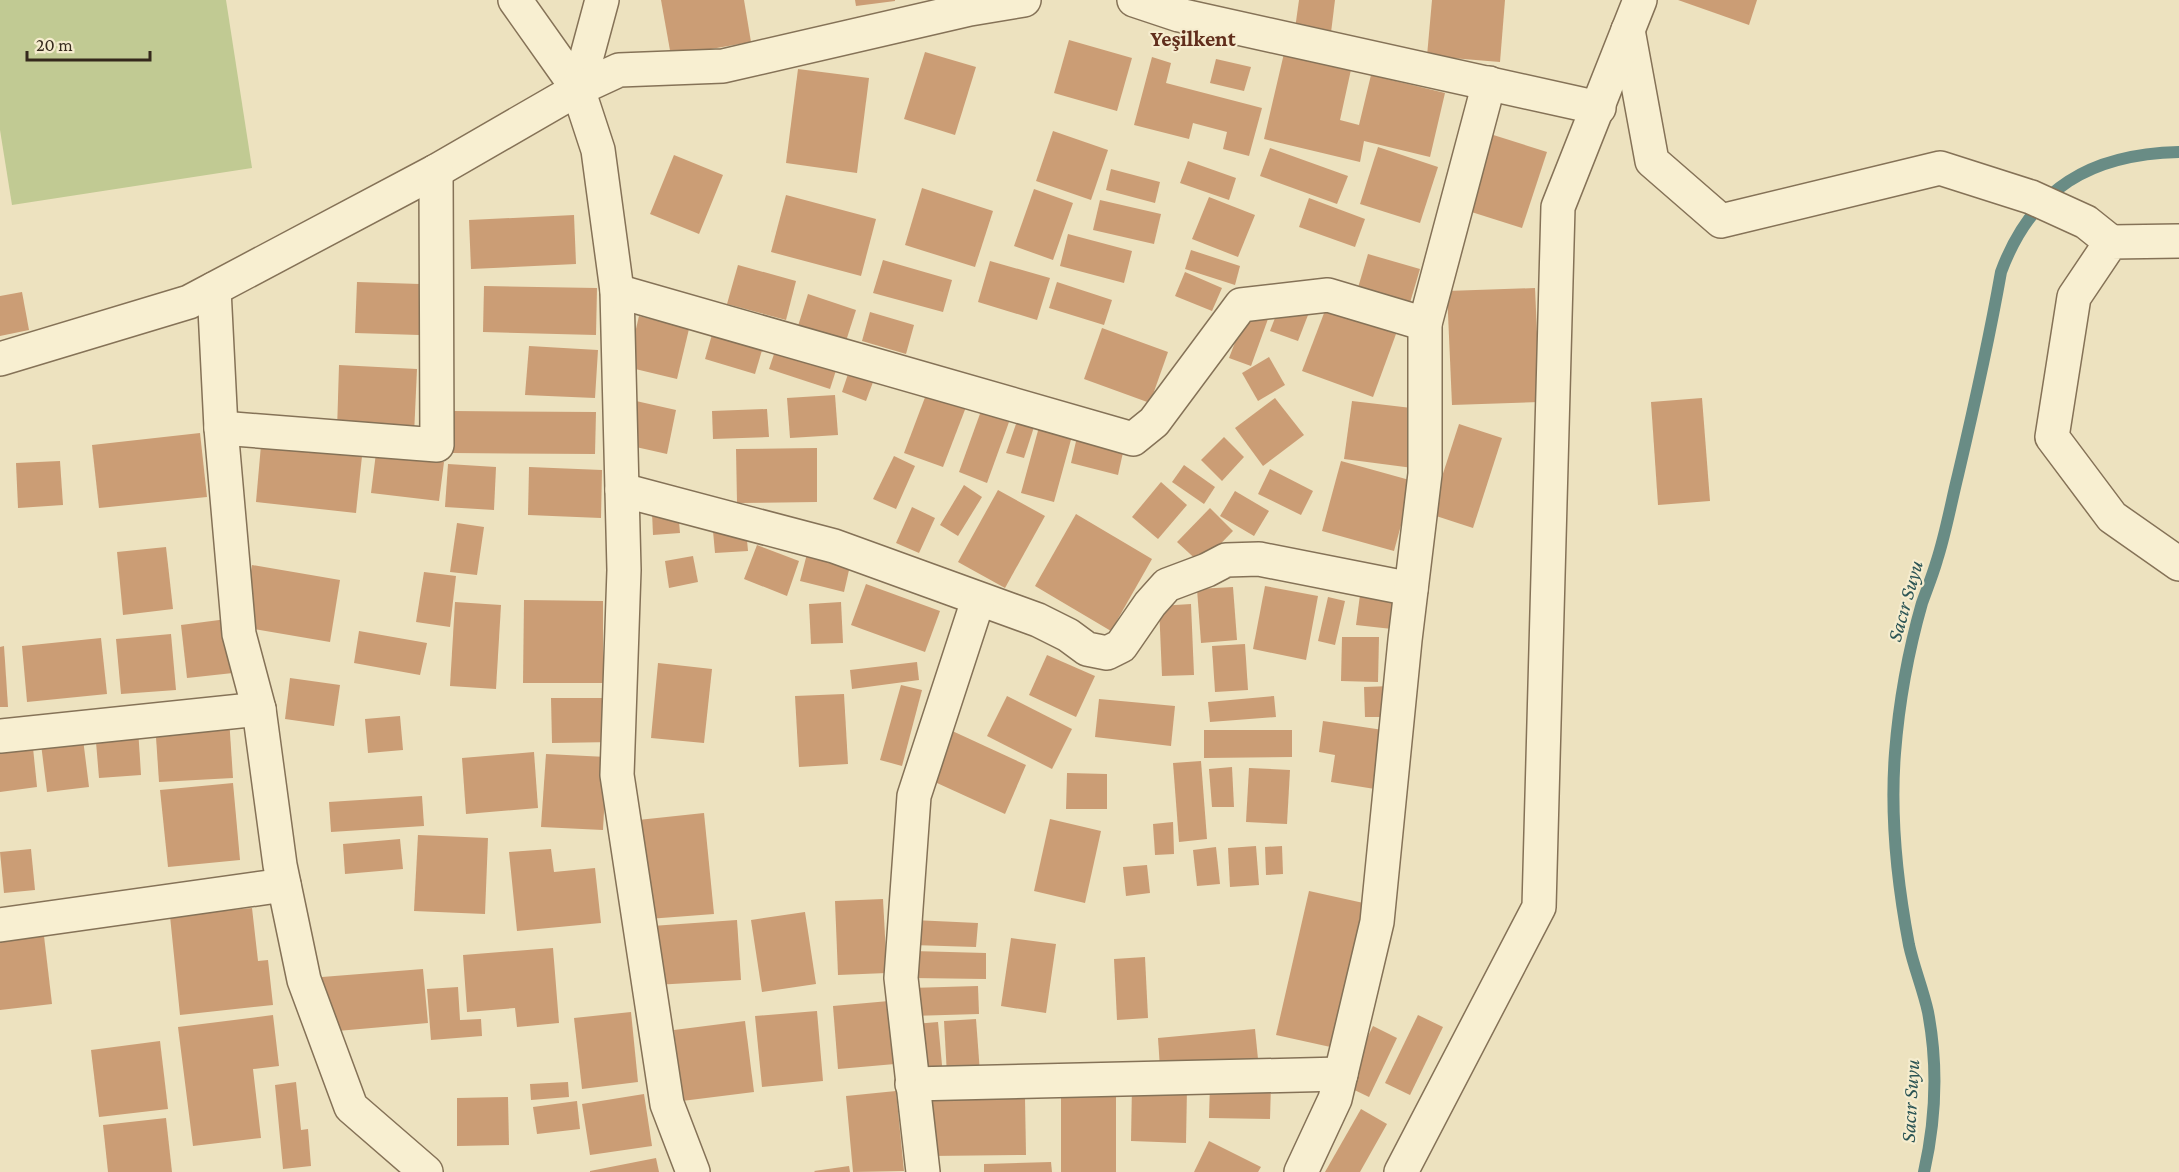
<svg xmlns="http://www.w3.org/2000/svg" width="2179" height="1172" font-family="'Crimson Pro',serif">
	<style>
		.green { fill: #c1ca93 }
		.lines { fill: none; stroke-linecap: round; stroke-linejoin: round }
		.stream { stroke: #698c85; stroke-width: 12 }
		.building { fill: #cb9d75 }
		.minor-casing { stroke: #857257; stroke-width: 36 }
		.minor { stroke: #f8efd1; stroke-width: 33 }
		.labels { text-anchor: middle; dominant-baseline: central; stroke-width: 4.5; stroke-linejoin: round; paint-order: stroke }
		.water-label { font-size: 21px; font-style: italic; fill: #2b5454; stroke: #f5ecce }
		.quarter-label { font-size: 22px; font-weight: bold; fill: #612e1c; stroke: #f5ecce }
	</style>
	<rect width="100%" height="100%" fill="#ede2bf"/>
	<path class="green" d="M0 0H226L252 168 12 205 0 130Z"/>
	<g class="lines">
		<path class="stream" d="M1924 1172C1936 1119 1938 1065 1928 1012 1923 989 1914 968 1909 945 1897 882 1890 817 1895 753 1899 702 1908 652 1922 603 1927 589 1933 574 1937 560 1946 532 1951 503 1958 475 1974 407 1989 340 2001 272 2032 188 2091 154 2179 152"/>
	</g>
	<g class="building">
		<path d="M661 0H744L751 42 671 56Z"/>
		<path d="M855 0H895V1L856 6Z"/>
		<path d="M1299 0H1335L1330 41 1294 36Z"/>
		<path d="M1432 0H1505L1500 62 1427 56Z"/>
		<path d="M1678 0H1757L1749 25Z"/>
		<path d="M1069 40 1132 58 1117 111 1054 93Z"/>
		<path d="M1285 49 1352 65 1340 120 1359 125 1371 75 1445 93 1430 157 1364 141 1360 162 1264 139Z"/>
		<path d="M925 52 976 67 955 135 904 119Z"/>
		<path d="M1152 57 1171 63 1166 83 1262 108 1249 156 1223 149 1227 132 1193 123 1189 139 1134 125Z"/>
		<path d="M1216 59 1251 67 1244 91 1210 83Z"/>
		<path d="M798 69 869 78 857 173 786 163Z"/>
		<path d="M1053 131 1108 150 1091 200 1036 181Z"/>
		<path d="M1487 133 1547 152 1522 228 1462 209Z"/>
		<path d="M1378 147 1438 167 1420 223 1360 204Z"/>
		<path d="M1270 148 1348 176 1337 204 1260 176Z"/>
		<path d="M674 155 723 175 699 234 650 214Z"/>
		<path d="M1188 161 1236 178 1229 200 1180 183Z"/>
		<path d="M1111 169 1160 182 1155 203 1106 190Z"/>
		<path d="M922 188 993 211 975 267 905 245Z"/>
		<path d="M1034 189 1073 203 1053 260 1014 246Z"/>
		<path d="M786 195 876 219 861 276 771 252Z"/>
		<path d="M1209 197 1255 215 1238 257 1192 239Z"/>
		<path d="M1309 198 1365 219 1355 247 1299 227Z"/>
		<path d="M1100 200 1161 214 1154 244 1093 230Z"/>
		<path d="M574 215 576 264 471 269 469 220Z"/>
		<path d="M1068 234 1132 251 1124 283 1060 266Z"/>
		<path d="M1191 250 1240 266 1235 285 1185 269Z"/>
		<path d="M1368 254 1420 269 1409 306 1357 291Z"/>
		<path d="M883 260 952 280 943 312 873 293Z"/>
		<path d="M990 261 1050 278 1037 320 978 302Z"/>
		<path d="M738 265 796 281 786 320 727 304Z"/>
		<path d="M1185 272 1222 288 1212 311 1175 296Z"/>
		<path d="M357 282 420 284 419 335 355 333Z"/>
		<path d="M1057 282 1112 300 1104 325 1049 308Z"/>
		<path d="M484 286 597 288 596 335 483 332Z"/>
		<path d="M1535 288 1540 402 1452 405 1447 291Z"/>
		<path d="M22 292 29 330 0 336V296Z"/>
		<path d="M808 294 856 310 846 341 798 326Z"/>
		<path d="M1280 305 1308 315 1298 341 1270 331Z"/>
		<path d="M1326 308 1396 334 1373 397 1302 371Z"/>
		<path d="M1247 311 1268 319 1251 366 1229 358Z"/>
		<path d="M870 312 914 325 906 354 862 341Z"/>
		<path d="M639 316 689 329 677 379 627 367Z"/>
		<path d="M715 324 765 340 755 374 705 359Z"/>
		<path d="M1102 328 1168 352 1150 403 1084 379Z"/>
		<path d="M779 339 840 358 830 389 769 369Z"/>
		<path d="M529 346 598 350 595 398 525 395Z"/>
		<path d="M1269 357 1285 385 1258 401 1242 373Z"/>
		<path d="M339 365 417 369 414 435 337 431Z"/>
		<path d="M851 365 876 374 866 401 842 392Z"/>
		<path d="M927 392 966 407 943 467 904 453Z"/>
		<path d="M835 395 838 435 790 438 787 398Z"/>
		<path d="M1275 398 1304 435 1263 466 1235 428Z"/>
		<path d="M1702 398 1710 501 1658 505 1651 402Z"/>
		<path d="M636 401 676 410 667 454 627 445Z"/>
		<path d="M1352 401 1420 409 1413 468 1344 459Z"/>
		<path d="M767 409 769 437 713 439 712 411Z"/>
		<path d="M452 411 596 412 595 454 452 453Z"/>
		<path d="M981 411 1009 422 987 483 959 472Z"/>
		<path d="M1017 421 1034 427 1024 458 1006 453Z"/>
		<path d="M1459 424 1502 438 1473 528 1430 514Z"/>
		<path d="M1039 427 1072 436 1054 502 1021 493Z"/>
		<path d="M200 433 207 497 99 508 92 445Z"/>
		<path d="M1077 437 1124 448 1118 475 1071 463Z"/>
		<path d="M1224 437 1244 457 1222 481 1201 460Z"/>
		<path d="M261 445 362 456 356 513 256 502Z"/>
		<path d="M817 448V502L737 503 736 449Z"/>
		<path d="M376 453 444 462 439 501 371 493Z"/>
		<path d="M894 456 915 466 896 509 873 499Z"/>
		<path d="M60 461 63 505 18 508 16 463Z"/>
		<path d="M1341 461 1413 481 1394 551 1322 531Z"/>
		<path d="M448 464 496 467 494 510 445 507Z"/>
		<path d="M1184 465 1215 487 1204 504 1172 482Z"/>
		<path d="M529 467 602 470 601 518 528 515Z"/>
		<path d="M1270 469 1313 491 1301 515 1258 494Z"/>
		<path d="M1161 482 1187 505 1158 539 1132 517Z"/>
		<path d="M964 485 982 497 958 536 940 525Z"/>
		<path d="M998 490 1045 516 1005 588 958 562Z"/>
		<path d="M1235 491 1269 511 1254 536 1220 516Z"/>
		<path d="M912 507 935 518 919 553 896 543Z"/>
		<path d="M1210 508 1233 531 1201 564 1177 542Z"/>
		<path d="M678 510 680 533 653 535 652 512Z"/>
		<path d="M1076 514 1152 559 1111 631 1035 586Z"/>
		<path d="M457 523 484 527 477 575 450 572Z"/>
		<path d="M746 529 748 551 715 553 713 531Z"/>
		<path d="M757 545 799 561 787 596 744 579Z"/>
		<path d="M809 546 852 557 844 592 800 581Z"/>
		<path d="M166 547 173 609 123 615 117 552Z"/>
		<path d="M693 556 698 582 669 588 665 561Z"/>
		<path d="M252 565 340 580 330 642 243 627Z"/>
		<path d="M424 572 456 576 450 627 416 622Z"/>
		<path d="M866 584 940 611 925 652 851 625Z"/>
		<path d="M1265 586 1318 596 1306 660 1253 649Z"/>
		<path d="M1233 587 1237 640 1201 643 1197 589Z"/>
		<path d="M1360 595 1396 599 1392 629 1356 625Z"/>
		<path d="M1328 597 1345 601 1335 645 1318 641Z"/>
		<path d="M524 600 603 601V683H523Z"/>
		<path d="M455 602 501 605 496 689 450 686Z"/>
		<path d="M841 602 843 643 811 644 809 604Z"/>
		<path d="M1191 604 1194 675 1162 676 1159 606Z"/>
		<path d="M227 619 233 673 187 678 181 625Z"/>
		<path d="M359 631 427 643 420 675 354 663Z"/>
		<path d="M171 634 176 690 121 694 116 639Z"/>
		<path d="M1342 637H1379L1378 682 1341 681Z"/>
		<path d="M101 638 107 694 27 702 22 646Z"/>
		<path d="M1245 644 1248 690 1215 692 1212 646Z"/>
		<path d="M4 646 8 707H0V647Z"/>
		<path d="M1047 655 1095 676 1076 717 1029 695Z"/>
		<path d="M917 662 919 680 852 689 850 670Z"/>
		<path d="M658 663 712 669 704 743 651 738Z"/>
		<path d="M290 678 340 685 334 726 285 719Z"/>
		<path d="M901 685 922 690 902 766 880 760Z"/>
		<path d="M1392 686 1393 717H1365L1364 687Z"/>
		<path d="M844 694 848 764 799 767 795 696Z"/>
		<path d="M1007 696 1072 729 1052 769 987 736Z"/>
		<path d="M1274 696 1276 717 1210 722 1208 702Z"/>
		<path d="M551 698H614V742L552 743Z"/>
		<path d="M1099 699 1175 706 1171 746 1095 737Z"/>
		<path d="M400 716 403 750 368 753 365 719Z"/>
		<path d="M229 718 233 778 159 782 155 722Z"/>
		<path d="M1323 721 1383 730 1375 789 1331 782 1335 755 1319 752Z"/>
		<path d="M138 728 141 775 99 778 95 730Z"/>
		<path d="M948 729 1026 765 1005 814 926 778Z"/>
		<path d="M1204 730H1292V757L1204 758Z"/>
		<path d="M82 731 89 787 47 792 40 736Z"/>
		<path d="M32 738 37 787 0 792V742Z"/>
		<path d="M534 752 538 808 466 814 462 758Z"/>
		<path d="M546 754 607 757 603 830 541 827Z"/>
		<path d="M1201 761 1207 839 1179 842 1173 763Z"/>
		<path d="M1232 767 1234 807H1212L1209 769Z"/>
		<path d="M1249 768 1290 770 1287 824 1246 822Z"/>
		<path d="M1067 773 1107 774V809H1066Z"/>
		<path d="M233 783 240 860 168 867 160 790Z"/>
		<path d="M422 796 424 826 331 832 329 802Z"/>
		<path d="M704 813 714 914 648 919 638 820Z"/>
		<path d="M1050 819 1101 831 1085 903 1034 891Z"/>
		<path d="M1173 822 1174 854 1155 855 1153 824Z"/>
		<path d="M418 835 488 838 485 914 414 911Z"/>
		<path d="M400 839 403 869 345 874 343 844Z"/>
		<path d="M1256 846 1259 885 1230 887 1228 848Z"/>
		<path d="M1282 846 1283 874 1266 875 1265 847Z"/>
		<path d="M1216 847 1220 884 1197 886 1193 850Z"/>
		<path d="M31 849 35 890 4 893 0 852Z"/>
		<path d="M551 849 554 872 595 868 601 923 517 931 509 852Z"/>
		<path d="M1147 865 1150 893 1126 896 1123 867Z"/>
		<path d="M1309 891 1368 904 1335 1048 1276 1035Z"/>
		<path d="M883 899 887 973 838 975 835 901Z"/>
		<path d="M252 908 258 961 268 960 273 1005 180 1015 170 916Z"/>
		<path d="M805 912 816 984 762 992 751 920Z"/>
		<path d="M737 920 741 980 655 985 652 926Z"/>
		<path d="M913 920 978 923 976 947 912 945Z"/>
		<path d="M44 936 52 1004 0 1010V942Z"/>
		<path d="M1011 938 1056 944 1046 1013 1001 1006Z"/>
		<path d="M553 948 559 1023 517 1027 515 1008 467 1012 463 955Z"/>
		<path d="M913 951 986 953V979L913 978Z"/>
		<path d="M1145 957 1148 1018 1117 1020 1114 959Z"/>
		<path d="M423 969 428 1023 326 1032 322 977Z"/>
		<path d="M978 986 979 1014 911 1016 910 988Z"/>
		<path d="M458 987 460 1020 481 1019 482 1036 431 1040 427 989Z"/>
		<path d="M889 1001 895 1064 838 1069 833 1006Z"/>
		<path d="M817 1011 823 1081 762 1087 755 1016Z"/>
		<path d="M631 1012 638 1082 582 1089 574 1018Z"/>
		<path d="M273 1015 279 1066 253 1069 261 1138 193 1146 178 1027Z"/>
		<path d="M1418 1015 1443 1027 1410 1095 1385 1083Z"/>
		<path d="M976 1019 980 1073 947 1075 944 1021Z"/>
		<path d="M745 1021 754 1092 682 1101 674 1030Z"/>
		<path d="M938 1022 943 1076 919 1078 914 1024Z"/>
		<path d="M1373 1026 1397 1038 1369 1097 1344 1085Z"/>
		<path d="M1255 1029 1258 1059 1160 1068 1158 1038Z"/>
		<path d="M160 1041 168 1109 99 1117 91 1050Z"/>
		<path d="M296 1082 301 1130 308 1129 311 1166 283 1169 275 1085Z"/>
		<path d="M568 1082 569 1097 531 1100 530 1084Z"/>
		<path d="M1210 1083 1271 1084 1270 1119 1209 1118Z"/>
		<path d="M1132 1085 1187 1087 1186 1143 1131 1141Z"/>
		<rect x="1061" y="1088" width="55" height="84"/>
		<path d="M896 1091 904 1171 853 1172 846 1096Z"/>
		<path d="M644 1094 652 1146 590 1155 582 1104Z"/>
		<path d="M508 1097 509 1145 457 1146V1098Z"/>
		<path d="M929 1098H1025L1026 1155 930 1156Z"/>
		<path d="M577 1101 580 1129 537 1134 533 1107Z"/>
		<path d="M1361 1109 1387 1124 1360 1172H1325Z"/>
		<path d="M166 1118 172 1172H108L103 1125Z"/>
		<path d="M1209 1141 1261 1167 1258 1172H1194Z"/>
		<path d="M656 1158 659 1172H590V1171Z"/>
		<path d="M1051 1162 1052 1172H984V1164Z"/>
		<path d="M849 1166 850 1172H815L814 1171Z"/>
	</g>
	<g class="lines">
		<defs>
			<g id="minor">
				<path d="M515 0 578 89 598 150 617 291 624 570 617 775 667 1104 693 1172"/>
				<path d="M1134 0 1179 15 1599 108"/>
				<path d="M1628 30 1652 161 1721 221 1940 168 2031 197 2086 222 2111 242"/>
				<path d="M578 89 602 0"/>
				<path d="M2179 241 2111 242 2074 297 2052 437 2112 517 2179 564"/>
				<path d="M214 289 221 428 239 634 259 709 280 865 304 980 351 1107 426 1172"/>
				<path d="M617 291 1133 439 1154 422 1241 305 1328 295 1425 324"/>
				<path d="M0 359 189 302 436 171 578 89 619 70 723 66 970 9 1024 0"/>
				<path d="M221 428 437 445 436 171"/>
				<path d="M622 490 834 546 1038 620 1068 635 1087 649 1107 653 1121 646 1150 604 1167 585 1207 570 1226 560 1259 559 1411 589"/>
				<path d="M0 736 259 709"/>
				<path d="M0 925 284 885"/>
				<path d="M912 1084 1341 1074"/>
				<path d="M923 1172 901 978 914 796 978 600"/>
				<path d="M1301 1172 1335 1099 1377 922 1405 640 1425 474V324L1489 83"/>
				<path d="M1401 1172 1539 907 1558 207 1640 0"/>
			</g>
		</defs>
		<use href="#minor" class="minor-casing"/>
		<use href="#minor" class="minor"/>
	</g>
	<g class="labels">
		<g class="water-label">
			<text transform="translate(1905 601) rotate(-74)">Sacır Suyu</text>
			<text transform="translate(1910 1101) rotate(-87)">Sacır Suyu</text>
		</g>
		<g class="quarter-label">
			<text x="1193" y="38">Yeşilkent</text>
		</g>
	</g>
	<path d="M27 51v9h123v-9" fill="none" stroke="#35291c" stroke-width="3"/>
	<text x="36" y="51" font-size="18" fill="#35291c" stroke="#f5ecce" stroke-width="4.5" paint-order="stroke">20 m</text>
</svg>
